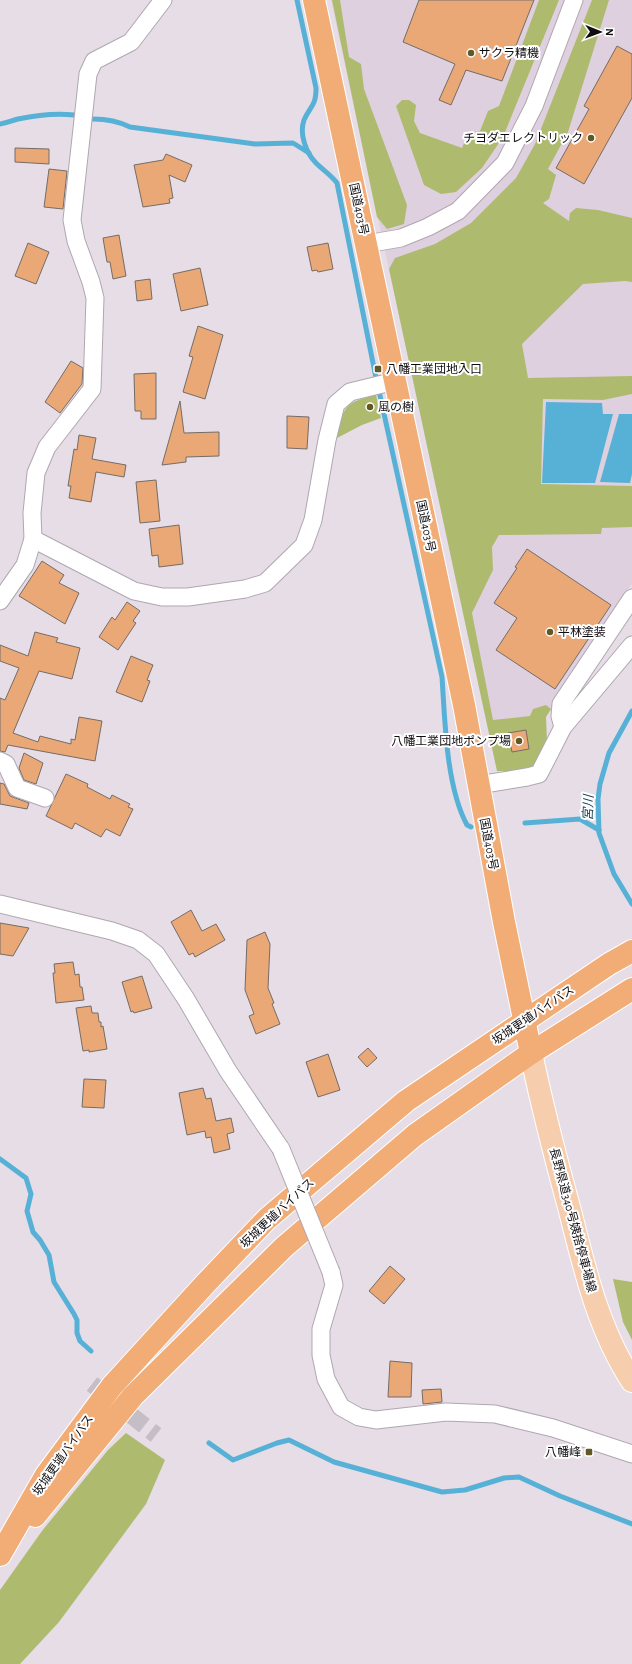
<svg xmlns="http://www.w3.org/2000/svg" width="632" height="1664" font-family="'Alegreya Sans','Noto Sans JP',sans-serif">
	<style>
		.built { fill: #ded0df }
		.green { fill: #aebb6f }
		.water { fill: #57b1d6 }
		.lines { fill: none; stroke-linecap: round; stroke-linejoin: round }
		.stream { stroke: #57b1d6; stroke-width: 5 }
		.building { fill: #e9a876; stroke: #756c66 }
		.minor-tunnel { stroke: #c6bec7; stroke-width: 17; stroke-dasharray: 17 8; stroke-linecap: butt }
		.minor-casing { stroke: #afa7b0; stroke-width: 19 }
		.major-casing { stroke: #fff; stroke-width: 24 }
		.highway-casing { stroke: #fff; stroke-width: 24 }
		.minor { stroke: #fff; stroke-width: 17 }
		.major { stroke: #f7cead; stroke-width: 22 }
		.highway { stroke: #f2ad77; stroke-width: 22 }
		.minor-bridge-casing { stroke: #afa7b0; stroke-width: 19; stroke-linecap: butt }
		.minor-bridge { stroke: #fff; stroke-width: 17 }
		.poi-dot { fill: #615825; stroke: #fff; stroke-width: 1.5 }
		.labels { text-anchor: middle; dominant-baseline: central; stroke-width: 4; stroke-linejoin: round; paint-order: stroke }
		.poi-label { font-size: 12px; fill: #100d10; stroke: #fff; text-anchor: start }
		.street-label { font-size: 12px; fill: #100d10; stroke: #fff }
		.water-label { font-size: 13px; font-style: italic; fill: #123b4a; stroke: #fff }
	</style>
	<rect width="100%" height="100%" fill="#e6dde7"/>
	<path class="built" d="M331 0H632V583L546 717 547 744 497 771Z"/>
	<g class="green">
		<path d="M332 0H340L349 57 361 64 364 89 407 205 404 224 387 229 377 217Z"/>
		<path d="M539 0H559L503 137 482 168 456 192 441 194 424 185 396 106 402 100H409L416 105 414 121 420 133 462 148 468 133 480 131 488 111 499 106Z"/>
		<path d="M592 0H609L568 132 548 169 556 175 549 199 543 203 569 221 570 213 576 208 598 210 632 218V282L625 281 583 284 522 344 528 378 632 376V394L603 400 543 399 541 484 632 486V527L602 528 601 534 499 535 492 547 493 570 472 613 493 720 530 716 533 709 546 705 551 709 546 717 547 744 536 765 521 771H497L389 269 395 258 435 244 471 223 516 178 535 144Z"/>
		<path d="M376 395 381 418 362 425 337 438C344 405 344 403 376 395Z"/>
		<path d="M613 1279 632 1282V1340L623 1322Z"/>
		<path d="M126 1433 165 1460 146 1504 59 1622 20 1664H0V1590L42 1531 108 1450Z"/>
	</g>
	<g class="water">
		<path d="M546 402 602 403 603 414H613L595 483H542Z"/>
		<path d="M619 414H632V474L630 483 600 482Z"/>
	</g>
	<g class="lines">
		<g class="stream">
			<path d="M297 0 316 88C316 106 311 105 304 120 299 134 306 153 316 163 323 170 331 175 337 183L375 373 442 677C445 721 446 786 467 825L471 827"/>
			<path d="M93 119C107 119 118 121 130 127L255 144 293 143 309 153"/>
			<path d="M0 124C7 123 11 121 18 119 37 115 56 113 74 115"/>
			<path d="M632 711 609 753 600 784 598 799 599 833 614 874 632 904"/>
			<path d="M525 823 580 819 599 830"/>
			<path d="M0 1159 26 1178 31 1194 27 1211 33 1232 40 1240 49 1255 54 1282 74 1314 77 1320V1333L80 1341 91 1351"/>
			<path d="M209 1443 233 1460 277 1443 289 1440 334 1462 442 1492 465 1490 504 1478 519 1477 560 1496 632 1524"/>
		</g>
	</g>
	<g class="building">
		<path d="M419 0H534L502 81 466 70 451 105 439 100 455 64 403 42Z"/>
		<path d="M617 46 632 54V98L584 184 556 168 589 109 584 106Z"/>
		<path d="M15 148 49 149V164L15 162Z"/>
		<path d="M166 154 192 165 185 182 169 175 173 198 169 199 170 203 143 207 134 165 163 160Z"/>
		<path d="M49 169 67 171 63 209 44 207Z"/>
		<path d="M119 235 126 276 113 279 110 262H107L103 238Z"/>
		<path d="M28 243 49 252 36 284 15 276Z"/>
		<path d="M328 243 333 269 318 272 317 270 312 271 307 247Z"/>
		<path d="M200 268 208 305 181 311 173 274Z"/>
		<path d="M150 279 152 299 137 301 135 281Z"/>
		<path d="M198 326 223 335 205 399 183 392 193 357 189 356Z"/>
		<path d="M71 361 83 368 82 384 60 413 45 402Z"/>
		<path d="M156 373V419H141V411H135L134 374Z"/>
		<path d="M180 401 184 433 219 432V456L186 457V462L162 465Z"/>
		<path d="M287 416 309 417 307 449 287 448Z"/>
		<path d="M79 435 96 438 92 459 126 465 124 477 96 472 91 502 69 498 71 486H68L74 449 77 450Z"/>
		<path d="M156 480 160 521 140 523 136 482Z"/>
		<path d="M179 525 183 564 159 567 158 555 152 556 149 529Z"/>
		<path d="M527 549 611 605 555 689 496 650 517 618 494 603 517 568 515 567Z"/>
		<path d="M42 561 64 575 59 583 79 593 65 624 19 596Z"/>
		<path d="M127 602 140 611 133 621 136 623 118 650 99 637 112 617 115 620Z"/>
		<path d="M35 632 58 638 56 642 80 648 72 679 39 671 13 733 38 742 40 736 71 744V739L75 740 79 717 102 721 95 761 8 745 5 752 0 751V698L5 700 19 668 0 661V645L28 656Z"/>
		<path d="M131 656 153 665 147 680 150 681 142 702 116 692Z"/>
		<path d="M526 730 529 749 512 752 508 733Z"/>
		<path d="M24 753 43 763 36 784 24 780 19 768Z"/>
		<path d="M66 774 88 784 87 787 110 799 112 795 130 804 128 807 133 809 120 836 106 829 101 837 75 823 72 829 46 816Z"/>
		<path d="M0 783 4 784 10 796 29 803 27 809 0 804Z"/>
		<path d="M191 910 202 931 216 924 225 940 195 957 193 953 189 955 171 922Z"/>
		<path d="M0 923 29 928 13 956 0 954Z"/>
		<path d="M265 932 270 944 268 988 274 1003 272 1004 280 1024 256 1034 249 1016 254 1014 245 990 247 940Z"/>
		<path d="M73 962 75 975 79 974 80 987H82L84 1000 56 1003 53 973H55L54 964Z"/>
		<path d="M142 976 152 1008 134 1013 133 1011 131 1012 122 982Z"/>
		<path d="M91 1006 92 1013H98L99 1022H101V1027L103 1026 107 1049 89 1052V1050L83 1051 76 1008Z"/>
		<path d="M368 1048 377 1058 367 1067 358 1057Z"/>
		<path d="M328 1054 340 1090 318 1097 306 1062Z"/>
		<path d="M84 1079 106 1080 104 1108 82 1107Z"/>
		<path d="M203 1088 206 1099 211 1098 216 1121 231 1118 234 1132 227 1134 230 1149 214 1153 211 1137 206 1138 205 1131 187 1135 179 1093Z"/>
		<path d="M390 1266 405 1279 384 1304 369 1291Z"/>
		<path d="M390 1361 412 1363 411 1397H388Z"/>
		<path d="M441 1389 442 1402 423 1404 422 1390Z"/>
	</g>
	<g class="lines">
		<path class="minor-tunnel" d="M92 1384 156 1435"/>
		<defs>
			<g id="minor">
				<path d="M366 244 401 238 428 227 458 211 505 163 534 106 574 0"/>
				<path d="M33 539 134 591 162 597H188L245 589 265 583 304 545 313 520 327 440 336 404 350 392 395 381"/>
				<path d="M0 601 25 565 33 539 32 513 36 473 47 447 92 389 95 298 91 282 76 241 72 220 88 74 94 61 131 42 163 0"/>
				<path d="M563 727 632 645"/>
				<path d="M0 761 6 764 17 788 45 798"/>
				<path d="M478 785 527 777 539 774 563 727 560 716 561 704 632 598"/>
				<path d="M0 904 112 931 138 940 156 954 186 999 228 1071 281 1149"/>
				<path d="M331 1272 334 1285 321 1329V1355L326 1379 341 1407 359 1417 376 1420 446 1412 495 1414 553 1428 632 1454"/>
			</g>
			<path id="major" d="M531 1053C542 1105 555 1156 569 1207 584 1267 598 1329 632 1381"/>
			<g id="highway">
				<path d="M314 0 464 705 504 922 531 1053"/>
				<path d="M35 1516 133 1396 284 1247 415 1135 531 1053 632 989"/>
				<path d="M0 1555 46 1475 112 1386 206 1283 267 1219 406 1101 609 964 632 951"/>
			</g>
		</defs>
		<use href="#minor" class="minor-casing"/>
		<use href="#major" class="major-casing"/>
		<use href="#highway" class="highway-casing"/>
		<use href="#minor" class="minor"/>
		<use href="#major" class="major"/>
		<use href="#highway" class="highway"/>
		<defs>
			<path id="minor-bridge" d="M281 1149 331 1272"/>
		</defs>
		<use href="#minor-bridge" class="minor-bridge-casing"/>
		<use href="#minor-bridge" class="minor-bridge"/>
	</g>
	<g class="poi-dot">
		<circle cx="471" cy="53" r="4"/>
		<circle cx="591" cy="138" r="4"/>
		<rect x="374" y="365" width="8" height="8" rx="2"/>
		<circle cx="370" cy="407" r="4"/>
		<circle cx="550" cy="632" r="4"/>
		<circle cx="519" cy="741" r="4"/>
		<rect x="585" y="1448" width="8" height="8" rx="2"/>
	</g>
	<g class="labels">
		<g class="poi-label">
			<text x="479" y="53">サクラ精機</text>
			<text x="583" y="138" text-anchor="end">チヨダエレクトリック</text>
			<text x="386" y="369">八幡工業団地入口</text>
			<text x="378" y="407">風の樹</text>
			<text x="558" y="632">平林塗装</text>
			<text x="511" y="741" text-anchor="end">八幡工業団地ポンプ場</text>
			<text x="581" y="1452" text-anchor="end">八幡峰</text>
		</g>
		<g class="street-label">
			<text transform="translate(359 209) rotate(78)">国道403号</text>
			<text transform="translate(426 526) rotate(78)">国道403号</text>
			<text transform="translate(489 844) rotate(79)">国道403号</text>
			<text transform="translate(533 1015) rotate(-34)">坂城更埴バイパス</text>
			<text transform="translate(277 1213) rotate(-43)">坂城更埴バイパス</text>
			<text transform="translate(573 1220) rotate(75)">長野県道340号姨捨停車場線</text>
			<text transform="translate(63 1455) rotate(-55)">坂城更埴バイパス</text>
		</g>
		<g class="water-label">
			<text transform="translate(589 808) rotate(-88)">宮川</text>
		</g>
	</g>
	<g transform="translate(600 32) rotate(91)" stroke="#ffffff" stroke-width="3" paint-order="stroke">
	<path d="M0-3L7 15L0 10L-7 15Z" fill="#100d10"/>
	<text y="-6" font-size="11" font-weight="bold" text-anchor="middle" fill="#100d10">N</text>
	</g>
</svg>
